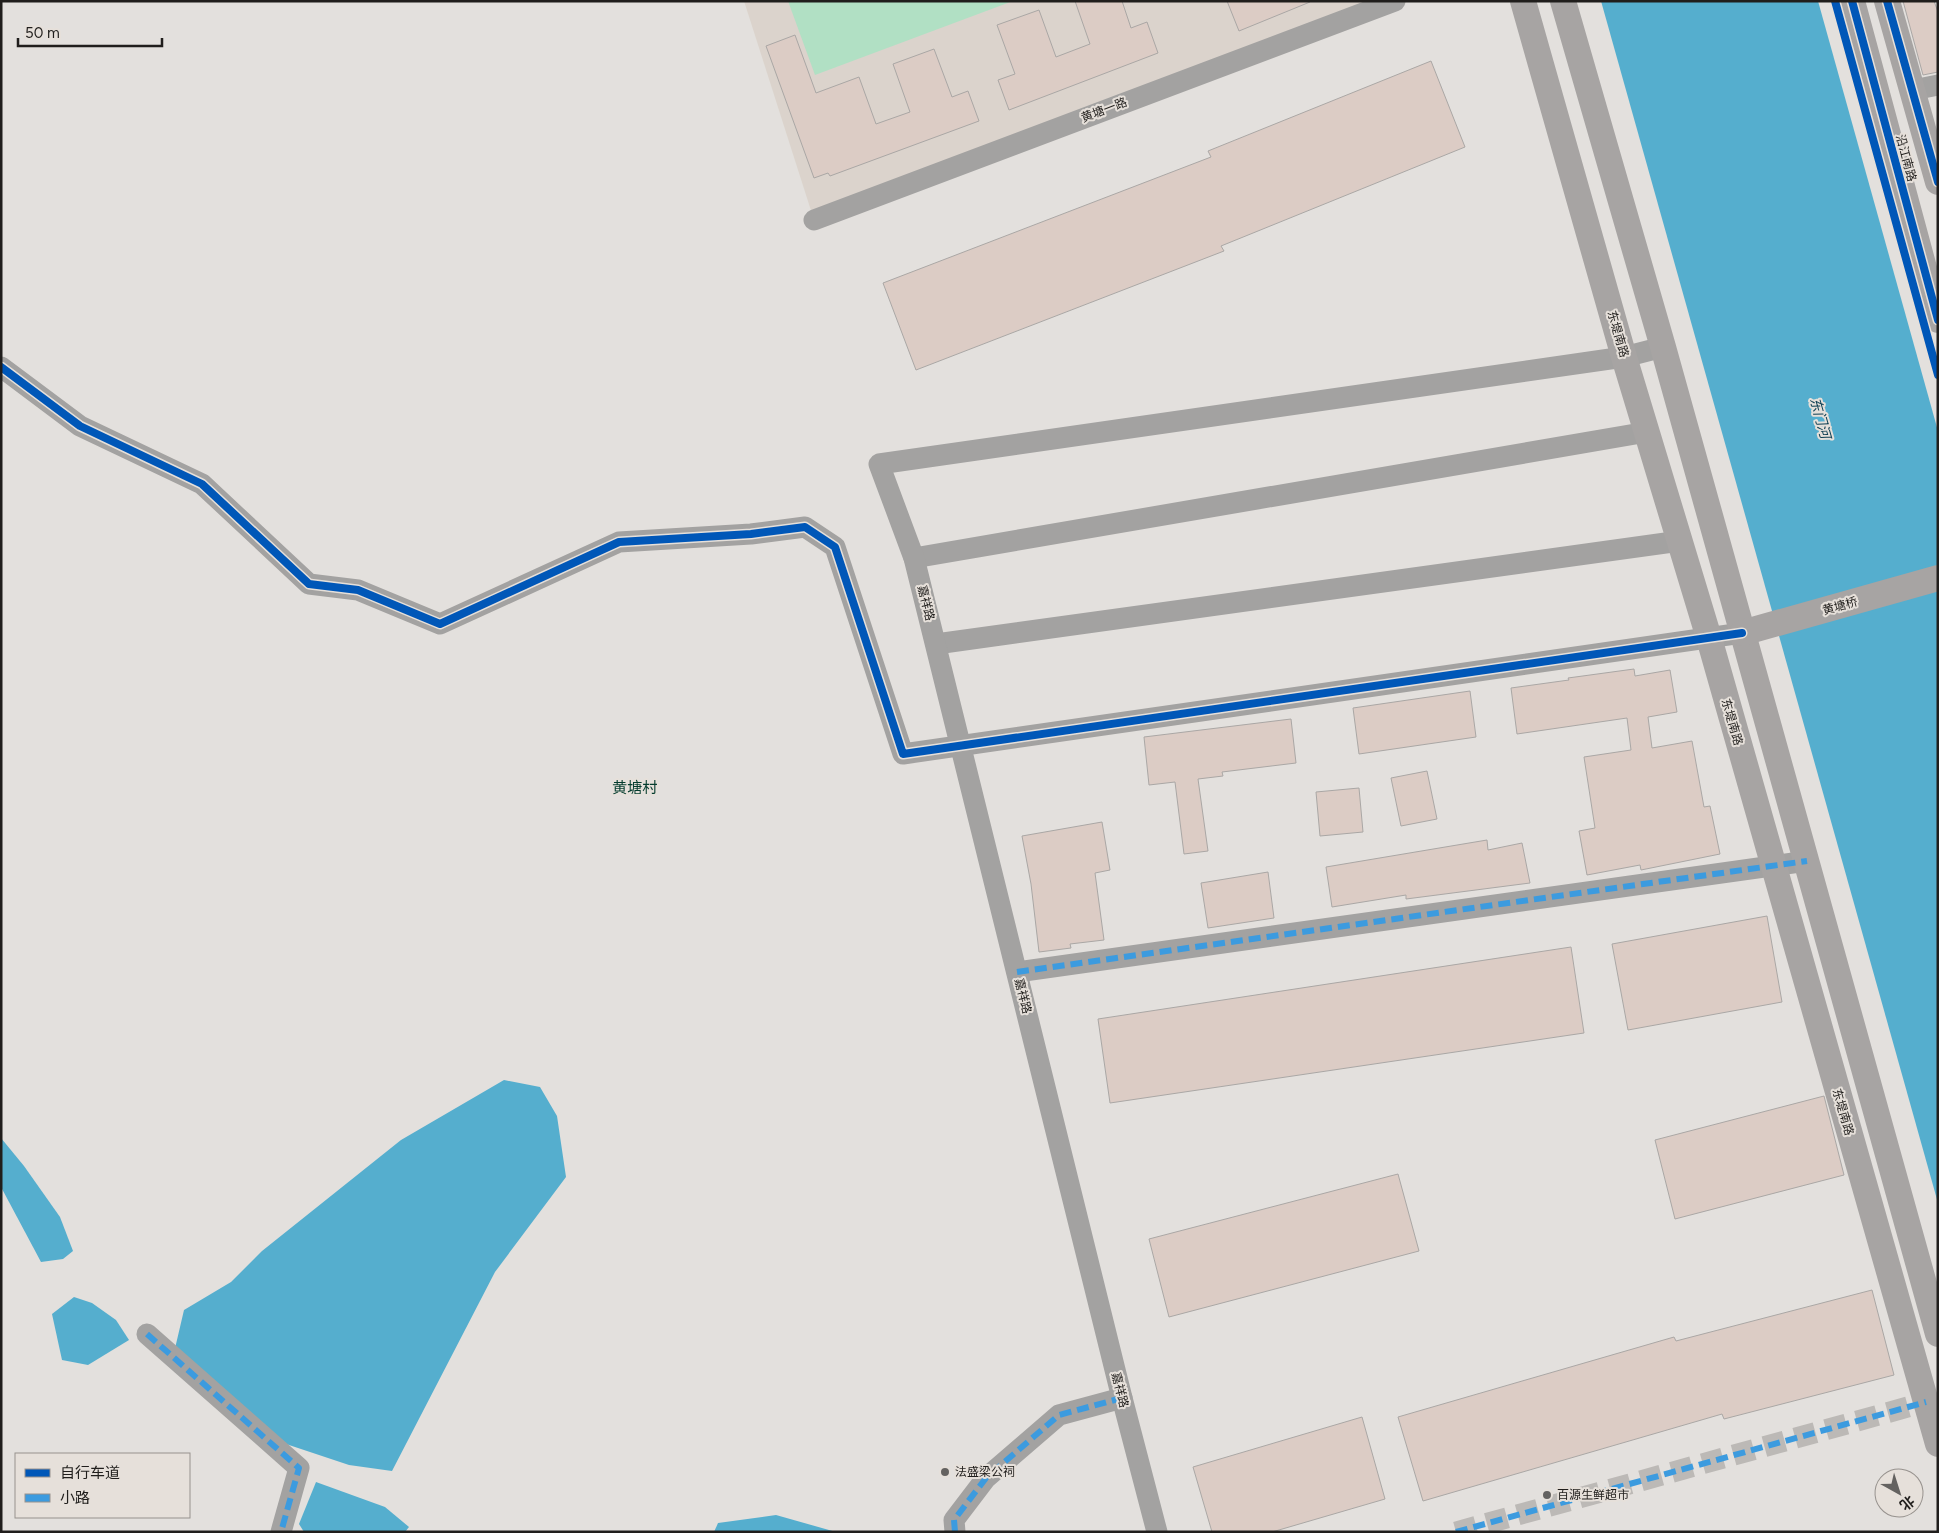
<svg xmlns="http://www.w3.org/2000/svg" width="1939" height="1533" font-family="Figtree,'Noto Sans SC',sans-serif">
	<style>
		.built { fill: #dbd3cc }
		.green { fill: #b1e0c4 }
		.water { fill: #55aece }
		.building { fill: #dcccc5; stroke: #aaa7a5 }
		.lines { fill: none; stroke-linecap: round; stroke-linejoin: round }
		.minor-tunnel { stroke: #bcb9b6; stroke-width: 21; stroke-dasharray: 21 11; stroke-linecap: butt }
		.minor { stroke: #a3a2a1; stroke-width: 21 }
		.major { stroke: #a7a4a3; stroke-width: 26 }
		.quiet { stroke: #3c9bdf; stroke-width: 6; stroke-dasharray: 12 6; stroke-linecap: butt }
		.cycleway-casing { stroke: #e6e0da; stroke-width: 11 }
		.cycleway { stroke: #0057b8; stroke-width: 8 }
		.poi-dot { fill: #646260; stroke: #e6e0da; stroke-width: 2 }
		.labels { text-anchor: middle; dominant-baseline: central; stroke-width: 4; stroke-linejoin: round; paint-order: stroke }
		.street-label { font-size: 12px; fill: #201e1c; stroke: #e6e0da }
		.poi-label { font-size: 12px; fill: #201e1c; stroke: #e6e0da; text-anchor: start }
		.water-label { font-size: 14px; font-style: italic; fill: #0f4054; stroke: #e6e0da }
		.quarter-label { font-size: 15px; fill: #043c2e; stroke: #e6e0da }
	</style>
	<rect width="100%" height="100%" fill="#e3e0dd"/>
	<path class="built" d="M744 1H1395L814 220Z"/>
	<path class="green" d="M788 1H1013L815 75Z"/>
	<g class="water">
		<path d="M1601 1H1818L1938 431V1203Z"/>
		<path d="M504 1080 540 1087 557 1116 566 1177 495 1272 392 1471 349 1465 262 1436 173 1357 184 1310 231 1282 262 1251 401 1140Z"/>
		<path d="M1 1138 24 1166 60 1217 73 1251 63 1259 41 1262 1 1187Z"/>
		<path d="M74 1297 92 1303 116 1320 129 1340 88 1365 62 1360 52 1314Z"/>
		<path d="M316 1482 385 1507 409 1527 405 1532H304L299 1524Z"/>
		<path d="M776 1515 836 1532H714L718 1523Z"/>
	</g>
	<g class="building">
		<path d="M1075 1H1122L1131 28 1147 22 1158 53 1009 110 998 80 1015 74 997 25 1039 10 1056 57 1090 44Z"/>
		<path d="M1227 1H1310V2L1239 31Z"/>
		<path d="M1903 1H1934L1938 12V72L1923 75Z"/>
		<path d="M795 35 816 93 859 77 876 124 910 112 893 64 934 49 952 97 968 91 979 121 830 176 828 173 814 178 766 46Z"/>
		<path d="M1431 61 1465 147 1221 246 1224 251 916 370 883 283 1211 157 1208 151Z"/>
		<path d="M1634 669 1635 676 1670 670 1677 712 1648 717 1652 748 1692 741 1704 807 1710 806 1720 854 1641 870 1640 865 1587 875 1579 831 1595 828 1584 757 1631 750 1627 718 1517 734 1511 688 1569 680 1568 678Z"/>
		<path d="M1470 691 1476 737 1359 754 1353 708Z"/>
		<path d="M1291 719 1296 763 1222 772 1223 776 1198 779 1208 851 1184 854 1175 782 1149 785 1144 737Z"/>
		<path d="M1427 771 1437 819 1401 826 1391 778Z"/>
		<path d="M1359 788 1363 832 1320 836 1316 792Z"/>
		<path d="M1102 822 1110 870 1095 873 1104 940 1070 944 1071 948 1039 952 1031 884 1022 836Z"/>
		<path d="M1487 840 1488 850 1522 843 1530 883 1406 899V895L1332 907 1326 867Z"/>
		<path d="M1268 872 1274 918 1208 928 1201 883Z"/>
		<path d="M1767 916 1782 1002 1628 1030 1612 944Z"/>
		<path d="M1571 947 1584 1033 1110 1103 1098 1019Z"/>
		<path d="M1824 1096 1844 1175 1675 1219 1655 1140Z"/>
		<path d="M1398 1174 1419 1251 1169 1317 1149 1239Z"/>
		<path d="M1872 1290 1894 1375 1724 1419 1722 1414 1423 1501 1398 1417 1674 1337 1676 1341Z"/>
		<path d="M1362 1417 1385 1499 1272 1532H1212L1193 1467Z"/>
	</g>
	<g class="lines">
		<path class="minor-tunnel" d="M1456 1532 1926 1402"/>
		<g class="minor">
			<path d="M1913 90 1938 85"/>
			<path d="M814 220 1395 1"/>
			<path d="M1 367 80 426 202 484 309 584 358 590 440 624 619 542 751 534 805 527 835 547 903 754 1742 633"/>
			<path d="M914 558 1647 432"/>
			<path d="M936 644 1680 541"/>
			<path d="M1017 972 1807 861"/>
			<path d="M147 1334 299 1468 281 1532"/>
			<path d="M955 1532 954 1520 986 1478 1059 1415 1122 1398"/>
			<path d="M1157 1532 1122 1398 914 558 879 464 1624 357 1663 347"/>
		</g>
		<g class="major">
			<path d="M1523 1 1624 357 1709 638 1938 1444"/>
			<path d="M1563 1 1663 347 1938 1334"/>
			<path d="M1852 1 1938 320"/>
			<path d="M1887 1 1938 182"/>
			<path d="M1742 633 1938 578"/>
		</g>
		<g class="quiet">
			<path d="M1017 972 1807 861"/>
			<path d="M147 1334 299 1468 281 1532"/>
			<path d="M955 1532 954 1520 986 1478 1059 1415 1122 1398"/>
			<path d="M1456 1532 1926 1402"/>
		</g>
		<defs>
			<g id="cycleway">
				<path d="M1835 1 1938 375"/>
				<path d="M1852 1 1938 320"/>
				<path d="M1887 1 1938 182"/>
				<path d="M1 367 80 426 202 484 309 584 358 590 440 624 619 542 751 534 805 527 835 547 903 754 1742 633"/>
			</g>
		</defs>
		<use href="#cycleway" class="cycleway-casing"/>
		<use href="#cycleway" class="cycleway"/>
	</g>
	<g class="poi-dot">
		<circle cx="945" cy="1472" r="5"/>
		<circle cx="1547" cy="1495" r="5"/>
	</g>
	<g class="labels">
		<g class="street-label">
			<text transform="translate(1104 110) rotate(-21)">黄塘一路</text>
			<text transform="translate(1906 158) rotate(75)">沿江南路</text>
			<text transform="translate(1618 334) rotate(74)">东堤南路</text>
			<text transform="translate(926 603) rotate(76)">嘉祥路</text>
			<text transform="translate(1840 606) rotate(-16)">黄塘桥</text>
			<text transform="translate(1732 722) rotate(74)">东堤南路</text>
			<text transform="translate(1023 996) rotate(76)">嘉祥路</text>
			<text transform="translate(1843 1112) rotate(74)">东堤南路</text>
			<text transform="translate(1120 1390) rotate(76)">嘉祥路</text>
		</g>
		<g class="poi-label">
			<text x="955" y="1472">法盛梁公祠</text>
			<text x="1557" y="1495">百源生鲜超市</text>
		</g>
		<g class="water-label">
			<text transform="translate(1820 418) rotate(74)">东门河</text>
		</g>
		<g class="quarter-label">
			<text x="635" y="788">黄塘村</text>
		</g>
	</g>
	<rect width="1939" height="1533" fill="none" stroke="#201e1c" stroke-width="5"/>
	<rect x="15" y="1453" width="175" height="65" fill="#e6e0da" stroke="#97928e"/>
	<rect x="25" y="1469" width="25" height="8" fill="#0057b8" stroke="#97928e"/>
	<text x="60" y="1478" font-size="15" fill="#201e1c">自行车道</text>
	<rect x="25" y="1494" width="25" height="8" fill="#3c9bdf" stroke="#97928e"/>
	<text x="60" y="1503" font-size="15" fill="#201e1c">小路</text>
	<g transform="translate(1899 1493) rotate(141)"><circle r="24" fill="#e6e0da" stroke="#97928e"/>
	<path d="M0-4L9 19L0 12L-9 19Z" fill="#646260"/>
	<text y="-8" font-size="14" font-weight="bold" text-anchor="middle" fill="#201e1c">北</text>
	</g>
	<path d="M18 38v8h144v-8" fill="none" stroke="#201e1c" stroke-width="2.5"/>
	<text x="25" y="38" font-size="15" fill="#201e1c" stroke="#e6e0da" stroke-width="4" paint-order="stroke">50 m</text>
</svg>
